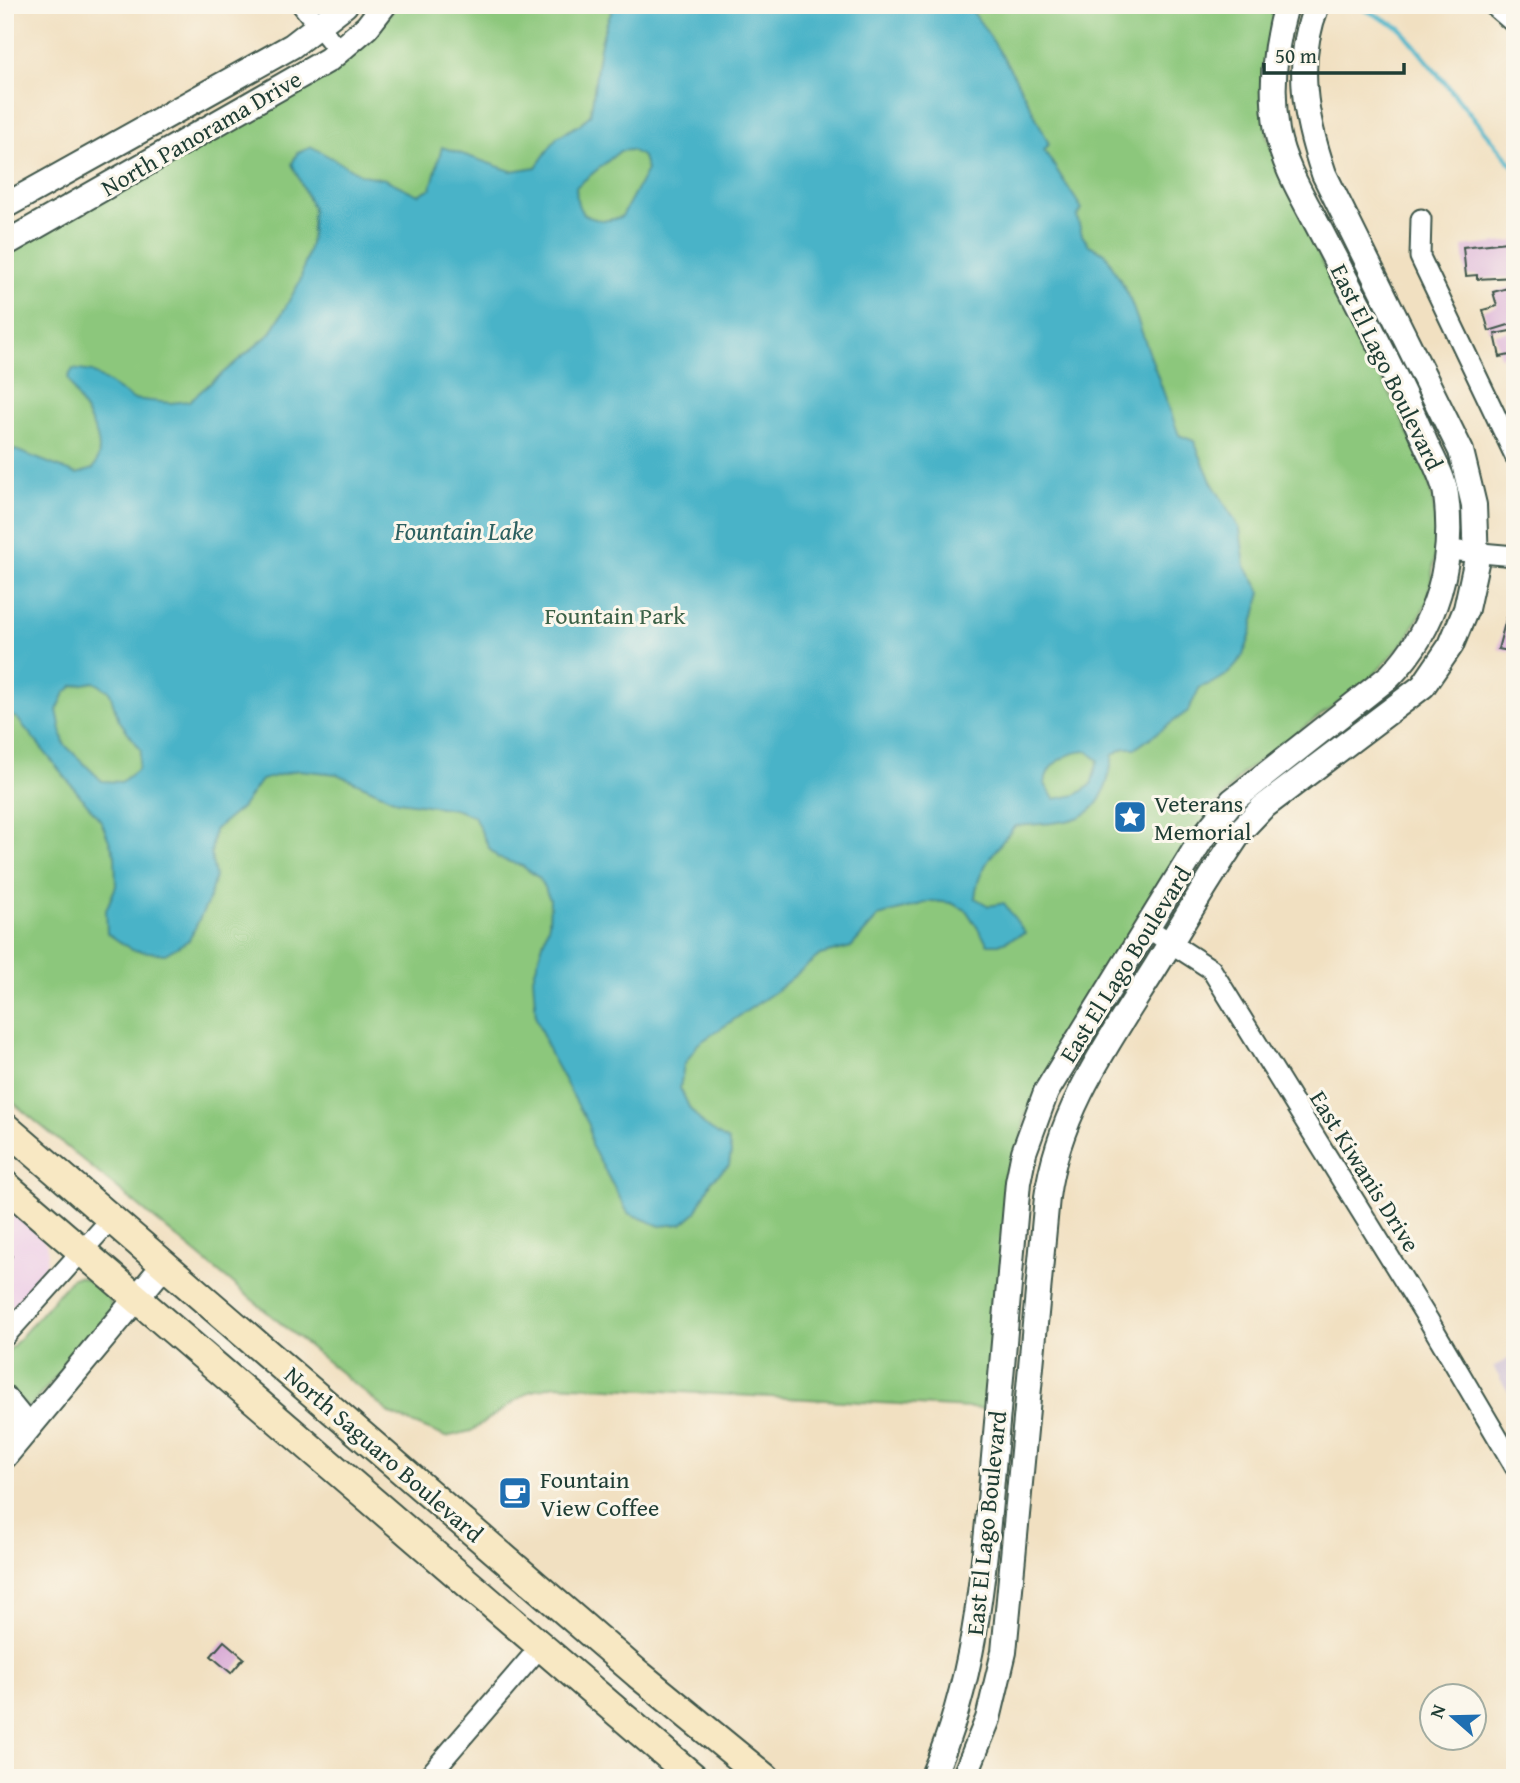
<svg xmlns="http://www.w3.org/2000/svg" width="1520" height="1783" font-family="'Gentium Book Plus',serif">
	<style>
		.built { fill: #eed0e7 }
		.industrial { fill: #ccbed3 }
		.green { fill: #8cc77c; stroke: #568258; stroke-width: 2 }
		.water { fill: #49b3c8; stroke: #34787e; stroke-width: 2; fill-rule: evenodd }
		.lines { fill: none; stroke-linecap: round; stroke-linejoin: round }
		.stream { stroke: #49b3c8; stroke-width: 5 }
		.building { fill: #d9acd6 }
		.minor-casing { stroke: #3e5549; stroke-width: 23 }
		.tertiary-casing { stroke: #3e5549; stroke-width: 28 }
		.secondary-casing { stroke: #3e5549; stroke-width: 32 }
		.minor { stroke: #fff; stroke-width: 19 }
		.tertiary { stroke: #fff; stroke-width: 24 }
		.secondary { stroke: #f8e8c3; stroke-width: 28 }
		.labels { text-anchor: middle; dominant-baseline: central; stroke-width: 6; stroke-linejoin: round; paint-order: stroke }
		.street-label { font-size: 24px; fill: #1f3d34; stroke: #fbf7ec }
		.park-label { font-size: 24px; fill: #3a6046; stroke: #fbf7ec }
		.poi-label { font-size: 24px; fill: #1f3d34; stroke: #fbf7ec; text-anchor: start }
		.water-label { font-size: 26px; font-style: italic; fill: #2c6060; stroke: #fbf7ec }
	</style>
	<rect width="100%" height="100%" fill="#fbf7ec"/>
	<filter id="ink" filterUnits="userSpaceOnUse"><feTurbulence type="fractalNoise" baseFrequency=".0143" numOctaves="2"/><feDisplacementMap in="SourceGraphic" scale="14" xChannelSelector="R" yChannelSelector="G"/><feConvolveMatrix kernelMatrix="1 2 1 2 8 2 1 2 1" color-interpolation-filters="sRGB"/></filter>
	<filter id="wash" filterUnits="userSpaceOnUse"><feTurbulence type="fractalNoise" baseFrequency=".00686" numOctaves="4" result="noise"/><feDisplacementMap in="SourceGraphic" scale="28" xChannelSelector="R" yChannelSelector="G"/><feGaussianBlur stdDeviation="1.57" result="paint"/><feColorMatrix in="noise" values="0 0 0 0 0 0 0 0 0 0 0 0 0 0 0 0 0 1.4 0 .05"/><feComposite in="paint" operator="in"/></filter>
	<g filter="url(#wash)">
		<rect width="100%" height="100%" fill="#f1e0c1"/>
		<path class="built" d="M5 1205 37 1232 46 1244 48 1253 44 1273 11 1308H5Z"/>
		<path class="industrial" d="M1515 1355V1397L1512 1398 1493 1367Z"/>
		<g class="green">
			<path d="M397 5H1276L1267 137 1336 293 1388 390 1427 472 1435 513 1436 549 1428 601 1406 640 1373 676 1243 773 1197 829 1025 1116 988 1409 555 1385 529 1392 471 1431 446 1437 392 1415 5 1096V254L390 14Z"/>
			<path d="M79 1277C96 1282 116 1294 110 1315L29 1408 5 1388V1355L72 1278Z"/>
		</g>
		<path class="water" d="M615 5H952L958 10 970 8C1004 54 1024 92 1049 144L1044 150 1082 209 1077 217 1082 235 1089 245 1105 253 1128 294 1179 435 1194 441 1211 481 1240 529 1245 566 1261 592C1249 635 1250 674 1200 687L1188 711 1136 748H1125L1113 754C1103 825 1079 821 1015 826 997 848 977 869 975 898L989 906 1004 903 1025 933 999 944H988L966 910 951 903 932 901 879 916 851 947 820 955 776 991 698 1044 684 1065 680 1088 690 1109 704 1125 728 1141 731 1152 729 1165 712 1180 696 1212 682 1224 660 1226 628 1213 591 1145 589 1125 551 1056 536 1018 533 977 549 923 550 899 539 878 522 866 498 858 489 848 474 816 454 809 398 801 337 774 298 770 261 780 241 808 214 830 211 855 215 877 208 902 189 940 165 954 132 950 107 933 106 910 116 886 115 855 101 821 17 718 5 714V566L10 563 5 546V446L77 474 93 469C113 438 77 407 68 377L73 369 92 372 133 399 170 403 189 401 271 333 300 281 311 240 313 209 292 164 297 153 312 147 362 175 385 179 418 195 431 188 442 147 511 171 536 167 557 137 579 125 590 115C598 76 595 41 615 5ZM631 150 643 157 647 170 622 216C609 223 583 222 578 204 576 199 577 193 576 187L620 151ZM94 682 109 691 119 720 141 750 138 769 121 782 102 781 64 744 57 710 65 693 73 686ZM1087 751 1098 760 1091 785 1076 795 1054 799 1045 784C1046 763 1068 752 1087 751Z"/>
		<g class="lines">
			<path class="stream" d="M1357 5 1400 28 1515 168"/>
		</g>
		<g id="blocks">
			<g class="building">
				<path d="M1515 241V277L1477 279V275L1466 276 1463 247Z"/>
				<path d="M1515 286V323L1489 331 1483 310 1497 306 1493 292Z"/>
				<path d="M1515 330V354L1500 357 1495 334Z"/>
				<path d="M1515 586V652L1498 649Z"/>
				<path d="M6 1231 12 1255 5 1277V1231Z"/>
				<path d="M224 1641 244 1658 231 1673 211 1656Z"/>
			</g>
		</g>
	</g>
	<g filter="url(#ink)">
		<use href="#blocks" fill-opacity="0" stroke="#3e5549" stroke-width="2"/>
		<g class="lines">
			<defs>
				<g id="minor">
					<path d="M302 5 339 51"/>
					<path d="M1493 5 1515 24"/>
					<path d="M1421 219 1420 257 1515 456"/>
					<path d="M1447 550 1515 556"/>
					<path d="M1146 927 1211 969 1429 1321 1515 1467"/>
					<path d="M5 1336 112 1218"/>
					<path d="M5 1395 22 1416 19 1441"/>
					<path d="M427 1778 540 1647"/>
				</g>
				<g id="tertiary">
					<path d="M5 206 292 46 345 5"/>
					<path d="M5 244 328 60 367 27 384 5"/>
					<path d="M5 1456 165 1264"/>
					<path d="M932 1778C977 1676 984 1566 994 1457 1002 1365 1010 1273 1018 1182L1024 1152 1046 1092 1202 838 1232 801 1390 676C1437 627 1455 562 1446 495 1444 478 1432 458 1425 442 1393 368 1355 298 1319 228 1303 197 1283 165 1277 131 1270 88 1274 47 1286 5"/>
					<path d="M964 1778 988 1719 1004 1652 1047 1197C1058 1111 1110 1040 1155 968 1184 921 1212 873 1243 828L1262 808 1423 686 1451 645 1466 609 1476 563 1474 505 1461 451 1324 174C1305 118 1294 62 1317 5"/>
				</g>
				<g id="secondary">
					<path d="M5 1127 638 1674 765 1778"/>
					<path d="M5 1185 694 1778"/>
				</g>
			</defs>
			<use href="#minor" class="minor-casing"/>
			<use href="#tertiary" class="tertiary-casing"/>
			<use href="#secondary" class="secondary-casing"/>
			<use href="#minor" class="minor"/>
			<use href="#tertiary" class="tertiary"/>
			<use href="#secondary" class="secondary"/>
		</g>
	</g>
	<defs>
		<symbol id="sight-square" viewBox="-11 -11 22 22"><rect x="-9" y="-9" width="18" height="18" rx="4" fill="#1f6fb2" stroke="#fbf7ec"/><path d="M0-6L1.8-2.2L6-1.7L2.9 1.2L3.7 5.4L0 3.3L-3.7 5.4L-2.9 1.2L-6-1.7L-1.8-2.2Z" fill="#fff"/></symbol>
		<symbol id="cafe-square" viewBox="-11 -11 22 22"><rect x="-9" y="-9" width="18" height="18" rx="4" fill="#1f6fb2" stroke="#fbf7ec"/><path d="M-5.5-4.5H6V0H3Q3 3.5 0 3.5H-2.5Q-5.5 3.5-5.5 0ZM3-3.2v2h1.7v-2ZM-6 4.5H4V6H-6Z" fill="#fff"/></symbol>
	</defs>
	<g fill-rule="evenodd">
		<use href="#sight-square" x="1111" y="798" width="38" height="38"/>
		<use href="#cafe-square" x="496" y="1474" width="38" height="38"/>
	</g>
	<g class="labels">
		<g class="street-label">
			<text transform="translate(201 133) rotate(-30)">North Panorama Drive</text>
			<text transform="translate(1387 367) rotate(64)">East El Lago Boulevard</text>
			<text transform="translate(1125 964) rotate(-58)">East El Lago Boulevard</text>
			<text transform="translate(1365 1171) rotate(58)">East Kiwanis Drive</text>
			<text transform="translate(384 1454) rotate(41)">North Saguaro Boulevard</text>
			<text transform="translate(986 1523) rotate(-84)">East El Lago Boulevard</text>
		</g>
		<g class="park-label">
			<text x="615" y="615">Fountain Park</text>
		</g>
		<g class="poi-label">
			<text x="1154" y="803">Veterans<tspan x="1154" dy="28">Memorial</tspan></text>
			<text x="540" y="1479">Fountain<tspan x="540" dy="28">View Coffee</tspan></text>
		</g>
		<g class="water-label">
			<text x="464" y="530">Fountain Lake</text>
		</g>
	</g>
	<rect width="1520" height="1783" fill="none" stroke="#fbf7ec" stroke-width="28"/>
	<g transform="translate(1453 1717) rotate(290)"><circle r="33" fill="#fbf7ec" stroke="#a3ada2" stroke-width="2"/>
	<path d="M0-5L12 26L0 18L-12 26Z" fill="#1f6fb2"/>
	<text y="-10" font-size="19" font-weight="bold" text-anchor="middle" fill="#1f3d34">N</text>
	</g>
	<path d="M1264 63v10h140v-10" fill="none" stroke="#1f3d34" stroke-width="3.5"/>
	<text x="1275" y="63" font-size="21" fill="#1f3d34" stroke="#fbf7ec" stroke-width="5" paint-order="stroke">50 m</text>
</svg>
